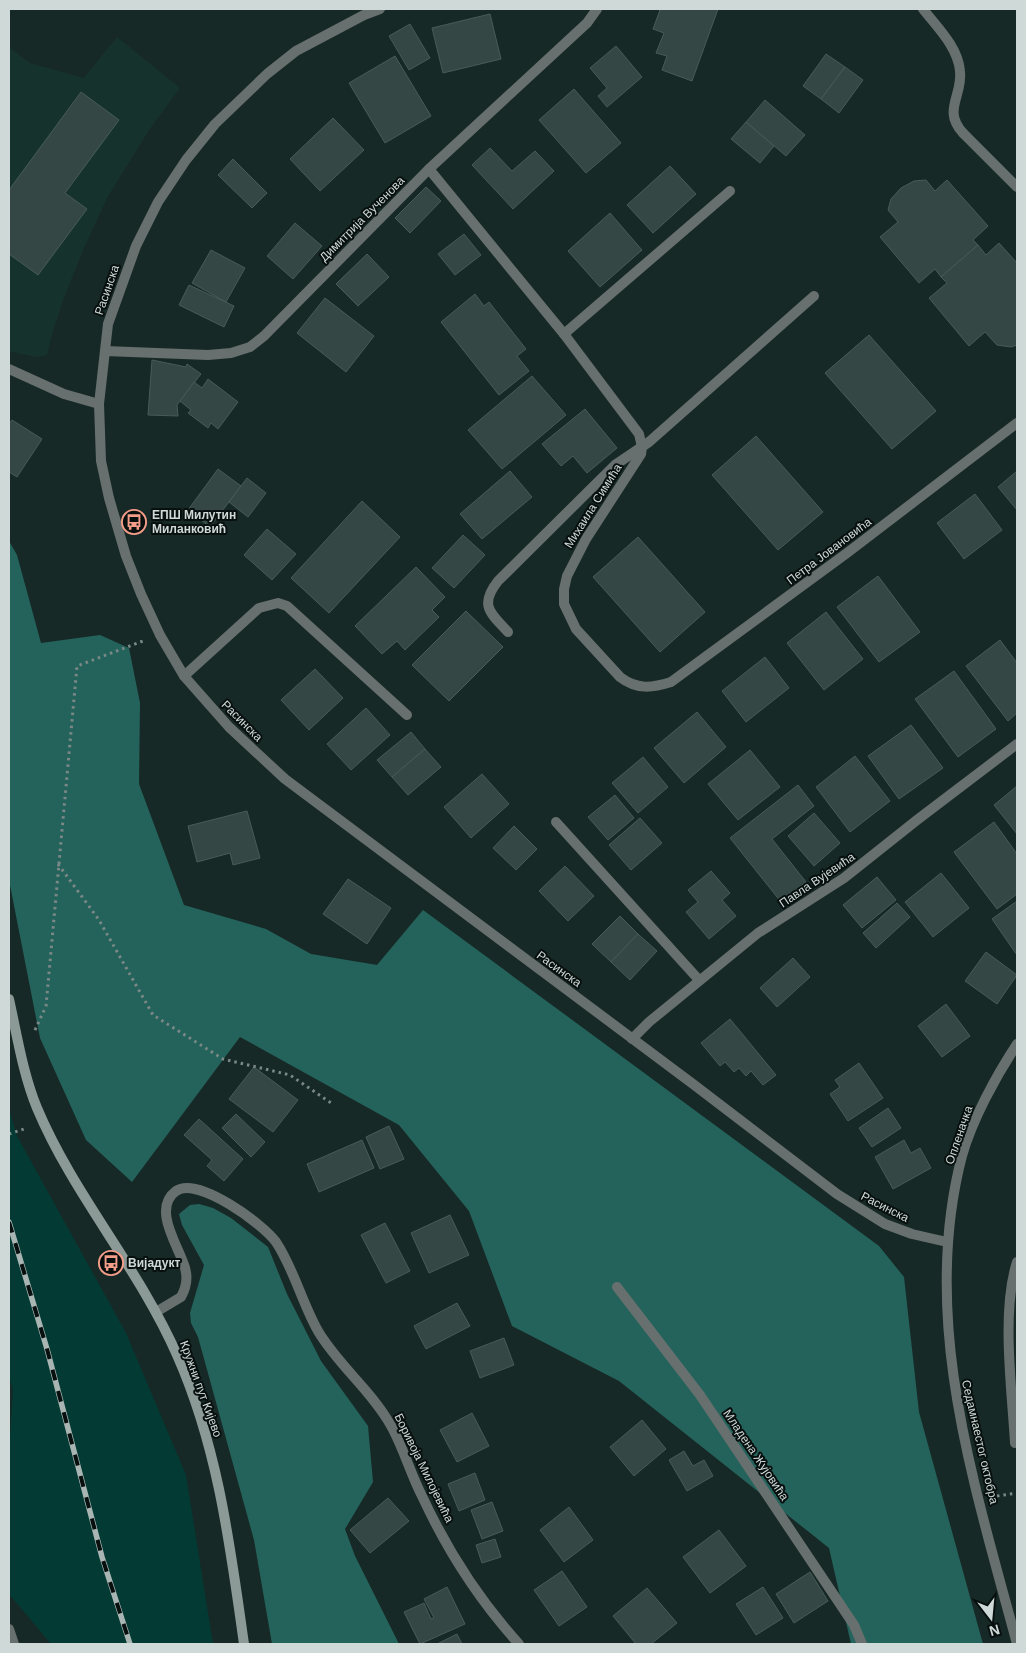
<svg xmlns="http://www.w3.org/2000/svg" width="1026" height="1653" font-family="Arial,sans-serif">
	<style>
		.built { fill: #16322d }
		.green { fill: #033a34 }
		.forest { fill: #24635b }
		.building { fill: #344744; stroke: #475b58 }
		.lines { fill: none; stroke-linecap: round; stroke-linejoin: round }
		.path { stroke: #7a8886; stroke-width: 3; stroke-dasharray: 2.5 4; stroke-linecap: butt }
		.service { stroke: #67706e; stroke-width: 10 }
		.minor { stroke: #67706e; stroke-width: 10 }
		.tertiary { stroke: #67706e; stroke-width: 10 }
		.secondary { stroke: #8c9a97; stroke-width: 10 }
		.rail-casing { stroke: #a9b5b3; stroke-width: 5.5 }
		.rail { stroke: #08100f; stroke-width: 4; stroke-dasharray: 11; stroke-linecap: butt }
		.labels { text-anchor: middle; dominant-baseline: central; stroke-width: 4; stroke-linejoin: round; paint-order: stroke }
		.street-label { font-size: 12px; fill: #cfdad8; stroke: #08100f }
		.poi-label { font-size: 12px; font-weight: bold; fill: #cfdad8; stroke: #08100f; text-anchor: start }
	</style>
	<rect width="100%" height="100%" fill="#172926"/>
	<path class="built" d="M117 37 180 88 149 130 107 198 84 248 65 295 53 331 47 355 36 357 9 351V47L30 63 84 78Z"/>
	<path class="green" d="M9 1109 17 1136 126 1333 186 1475 213 1644H51L9 1594V1455L13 1389 9 1377Z"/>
	<g class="forest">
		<path d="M9 541 17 555 41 643 100 635 129 648 140 703 139 784 184 905 266 929 311 954 377 965 423 910 879 1246 904 1277 919 1412 983 1644H851L829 1548 619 1381 512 1326 469 1211 399 1125 240 1037 132 1182 86 1140 40 1038 9 880Z"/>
		<path d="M199 1204 213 1208 231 1218 268 1247 287 1294 321 1361 368 1426 373 1482 345 1529 355 1556 399 1644H272L254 1540 198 1337 191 1323 190 1313 204 1265 182 1225 179 1214 190 1205Z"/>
	</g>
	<g class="building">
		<path d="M656 9H718L692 81 662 70 667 56 656 53 664 33 653 29 660 10Z"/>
		<path d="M490 14 501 59 443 73 432 28Z"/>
		<path d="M410 24 430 58 409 70 389 36Z"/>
		<path d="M616 46 642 77 607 107 598 96 607 88 590 68Z"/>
		<path d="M826 54 845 67 821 99 803 86Z"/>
		<path d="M395 56 431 116 385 143 349 83Z"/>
		<path d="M845 67 863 80 839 113 821 99Z"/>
		<path d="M574 89 621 143 586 173 539 120Z"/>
		<path d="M81 92 119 120 65 193 87 209 38 275 9 254V190Z"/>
		<path d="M765 100 805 135 786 156 746 122Z"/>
		<path d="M333 118 364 150 320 191 290 159Z"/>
		<path d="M746 122 774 146 760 163 731 139Z"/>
		<path d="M490 148 512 171 535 151 554 171 513 209 472 165Z"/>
		<path d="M233 159 267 193 252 208 218 175Z"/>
		<path d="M670 166 696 194 653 233 627 205Z"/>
		<path d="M926 180 935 191 947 180 988 226 973 240 978 245 941 277 935 269 919 283 880 237 898 222 888 210 891 199 901 188 914 181Z"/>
		<path d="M426 187 441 201 410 233 395 218Z"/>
		<path d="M610 213 642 250 600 287 568 251Z"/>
		<path d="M295 223 322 246 293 279 267 256Z"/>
		<path d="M464 234 481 255 455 275 438 254Z"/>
		<path d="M999 243 1017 263V345L1011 347 997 345 985 332 969 346 929 298 947 283 941 277 978 245 986 255Z"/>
		<path d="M211 250 245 268 226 302 192 283Z"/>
		<path d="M367 254 389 277 358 306 336 284Z"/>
		<path d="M189 285 234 306 224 327 179 305Z"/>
		<path d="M475 294 484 306 489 302 526 349 517 356 529 371 499 395 441 322Z"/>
		<path d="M325 298 374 336 346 372 297 333Z"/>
		<path d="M869 335 936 411 892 449 825 373Z"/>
		<path d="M152 360 186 367 187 364 201 374 177 405 178 416 148 415Z"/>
		<path d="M532 376 566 415 502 469 468 430Z"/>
		<path d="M208 379 238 402 218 429 211 423 208 428 188 413 191 410 180 401 194 382 202 388Z"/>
		<path d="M585 409 617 448 587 473 573 456 561 466 542 444Z"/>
		<path d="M12 420 42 439 17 477 9 472V424Z"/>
		<path d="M756 436 823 512 778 550 712 475Z"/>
		<path d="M218 469 241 486 210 527 188 510Z"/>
		<path d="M510 471 532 497 482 539 460 514Z"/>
		<path d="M1017 471V510L998 487Z"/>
		<path d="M247 478 266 493 248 517 229 502Z"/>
		<path d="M975 494 1002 530 964 559 937 523Z"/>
		<path d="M362 501 400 537 329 613 291 578Z"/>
		<path d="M267 529 296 554 272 580 244 555Z"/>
		<path d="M463 535 485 555 454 588 432 568Z"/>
		<path d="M638 537 705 612 660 652 593 577Z"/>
		<path d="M416 567 445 597 432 610 439 617 405 650 397 641 382 654 355 626Z"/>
		<path d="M878 576 920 632 879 662 837 607Z"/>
		<path d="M466 611 503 647 449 701 412 665Z"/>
		<path d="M826 612 863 659 824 690 787 643Z"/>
		<path d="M1000 640 1017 663V713L1008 721 966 666Z"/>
		<path d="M765 657 789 688 746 722 722 691Z"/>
		<path d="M315 669 343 698 309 730 281 700Z"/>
		<path d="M954 671 996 729 958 757 915 699Z"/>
		<path d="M366 708 390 735 351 770 327 744Z"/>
		<path d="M697 712 726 747 684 783 654 748Z"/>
		<path d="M911 725 943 768 899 799 868 756Z"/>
		<path d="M411 732 425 749 392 777 377 760Z"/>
		<path d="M425 749 441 767 408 795 392 777Z"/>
		<path d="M750 750 780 787 738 820 708 784Z"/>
		<path d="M855 756 890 801 850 832 816 787Z"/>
		<path d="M643 757 668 787 638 813 612 783Z"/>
		<path d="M482 774 509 804 471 838 444 807Z"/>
		<path d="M798 785 814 806 772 839 806 882 781 902 730 838Z"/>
		<path d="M1017 786V834L994 805Z"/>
		<path d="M615 795 634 818 608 840 588 817Z"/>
		<path d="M247 811 260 858 233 865 230 853 197 862 188 826Z"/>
		<path d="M814 813 840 843 814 866 788 836Z"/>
		<path d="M640 818 662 843 631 870 609 845Z"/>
		<path d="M994 822 1017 854V894L997 909 954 852Z"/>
		<path d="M514 826 537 849 516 870 493 848Z"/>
		<path d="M565 866 594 896 568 921 539 891Z"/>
		<path d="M711 871 730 893 722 900 736 916 709 939 686 912 698 902 688 890Z"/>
		<path d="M941 873 969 908 933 937 905 902Z"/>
		<path d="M877 877 896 900 862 928 843 905Z"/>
		<path d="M348 879 391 908 367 944 323 914Z"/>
		<path d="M1017 901V955L992 919Z"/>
		<path d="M897 903 910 917 876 948 863 933Z"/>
		<path d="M620 916 638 934 611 962 592 944Z"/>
		<path d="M638 934 657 951 630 980 611 962Z"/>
		<path d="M986 952 1017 975 997 1004 965 981Z"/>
		<path d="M793 958 810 977 777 1007 760 988Z"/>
		<path d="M946 1004 970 1036 942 1057 918 1026Z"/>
		<path d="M730 1019 776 1075 763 1085 751 1071 746 1076 739 1068 734 1072 725 1062 720 1066 701 1043Z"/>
		<path d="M859 1063 883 1098 848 1121 830 1094 840 1087 835 1080Z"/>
		<path d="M254 1067 298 1100 273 1132 229 1099Z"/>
		<path d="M888 1108 901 1128 872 1147 859 1128Z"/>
		<path d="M236 1114 265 1142 251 1157 222 1128Z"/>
		<path d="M199 1119 243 1159 224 1181 207 1166 212 1160 184 1135Z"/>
		<path d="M389 1126 404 1159 380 1169 366 1137Z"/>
		<path d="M362 1140 374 1168 319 1192 307 1164Z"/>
		<path d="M904 1140 911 1153 920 1148 931 1168 893 1189 875 1157Z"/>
		<path d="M450 1215 469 1255 429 1273 411 1233Z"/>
		<path d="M385 1223 410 1271 386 1283 361 1235Z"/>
		<path d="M457 1303 470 1326 426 1349 414 1326Z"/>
		<path d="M504 1338 514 1365 480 1378 470 1351Z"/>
		<path d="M472 1413 489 1446 457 1462 440 1430Z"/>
		<path d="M642 1420 666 1449 634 1476 610 1447Z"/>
		<path d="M684 1451 693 1466 704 1460 713 1476 687 1491 669 1460Z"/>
		<path d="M475 1473 485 1500 459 1511 448 1484Z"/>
		<path d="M388 1498 409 1521 370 1553 350 1530Z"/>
		<path d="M492 1502 503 1531 482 1539 471 1510Z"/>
		<path d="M569 1507 593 1540 564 1562 540 1530Z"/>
		<path d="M719 1530 746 1566 710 1593 683 1557Z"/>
		<path d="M495 1539 501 1557 482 1563 476 1545Z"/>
		<path d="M562 1571 587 1607 559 1626 534 1590Z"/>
		<path d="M810 1572 828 1601 794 1623 776 1594Z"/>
		<path d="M447 1587 465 1624 420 1644 404 1612 424 1603 431 1619 434 1618 424 1599Z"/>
		<path d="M763 1587 783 1618 756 1635 736 1604Z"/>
		<path d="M647 1588 677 1623 651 1644H636L613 1616Z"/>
		<path d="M457 1634 462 1644H437Z"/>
	</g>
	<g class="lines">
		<g class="path">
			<path d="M58 864 99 920 153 1015 223 1059 290 1075 334 1105"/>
			<path d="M35 1030 46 1006 77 666 143 641"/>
			<path d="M9 1134 27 1128"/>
			<path d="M997 1496 1017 1493"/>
		</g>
		<g class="service">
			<path d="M923 9C937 27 958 47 960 71 963 96 942 110 963 133"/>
			<path d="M564 334 730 191"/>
			<path d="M508 632C490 613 479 605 498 581L615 465 649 442 814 296"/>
			<path d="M184 676 259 608 278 603 287 606 407 715"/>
			<path d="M556 822 699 980"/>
			<path d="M9 1629 14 1644"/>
		</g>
		<g class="minor">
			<path d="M963 133 1017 187"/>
			<path d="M429 169 564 334 639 434 642 447 641 454 586 539 567 576 564 589V604L576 629 620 677C637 690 652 688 671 682L847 553 1017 423"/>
			<path d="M105 351 208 355 231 353 250 347 264 336 429 169 587 23 597 9"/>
			<path d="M9 369 64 394 99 404"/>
			<path d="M632 1039 649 1022 758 933 844 878 917 820 1017 744"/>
			<path d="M617 1287 700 1395 854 1625 862 1644"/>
			<path d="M156 1312 181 1297C186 1288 188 1278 185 1268 180 1248 151 1209 176 1191 198 1176 263 1224 276 1242 294 1269 302 1303 318 1331 338 1365 370 1389 390 1424 403 1446 410 1473 422 1496 447 1550 479 1600 519 1644"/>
			<path d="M1015 1443C1012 1389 1001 1312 1017 1262"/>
		</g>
		<g class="tertiary">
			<path d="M380 9 364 15 296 51 267 74 215 124 186 160 158 202 136 246 108 324 99 404 101 461 109 498 126 556 141 594 160 635 184 676 229 727 285 779 693 1084 837 1194 885 1224 912 1234 947 1242"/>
			<path d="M1017 1044C996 1076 972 1120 962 1156 919 1320 975 1486 1017 1644"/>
		</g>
		<path class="secondary" d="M9 999C17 1035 23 1074 37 1108 74 1196 139 1268 177 1355 218 1447 230 1545 244 1644"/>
		<defs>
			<path id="rail" d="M9 1222 47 1349 102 1557 130 1644"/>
		</defs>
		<use href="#rail" class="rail-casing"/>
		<use href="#rail" class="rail"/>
	</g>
	<defs>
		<symbol id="bus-ring" viewBox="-11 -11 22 22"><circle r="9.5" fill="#08100f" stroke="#f49e8a" stroke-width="1.5"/><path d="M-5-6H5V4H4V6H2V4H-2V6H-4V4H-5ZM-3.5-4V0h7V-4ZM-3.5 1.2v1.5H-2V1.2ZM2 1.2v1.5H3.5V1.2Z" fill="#f49e8a"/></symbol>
	</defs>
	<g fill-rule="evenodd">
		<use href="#bus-ring" x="120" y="508" width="28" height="28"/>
		<use href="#bus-ring" x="97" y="1249" width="28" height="28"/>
	</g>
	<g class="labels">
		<g class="street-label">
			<text transform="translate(362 219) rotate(-45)">Димитрија Вученова</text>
			<text transform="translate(107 290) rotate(-71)">Расинска</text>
			<text transform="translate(593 506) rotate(-58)">Михаила Симића</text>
			<text transform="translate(829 551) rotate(-37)">Петра Јовановића</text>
			<text transform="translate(242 721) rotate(45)">Расинска</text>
			<text transform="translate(817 880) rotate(-34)">Павла Вујевића</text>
			<text transform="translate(559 969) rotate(36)">Расинска</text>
			<text transform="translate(959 1135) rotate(-71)">Опленачка</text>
			<text transform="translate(885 1207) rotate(27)">Расинска</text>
			<text transform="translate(201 1389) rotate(70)">Кружни пут Кијево</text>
			<text transform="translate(980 1442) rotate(77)">Седамнаестог октобра</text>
			<text transform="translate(756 1455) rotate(56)">Младена Жујовића</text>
			<text transform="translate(424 1468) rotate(64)">Боривоја Милојевића</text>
		</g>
		<g class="poi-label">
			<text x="152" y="515">ЕПШ Милутин<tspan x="152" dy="14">Миланковић</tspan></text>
			<text x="128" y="1263">Вијадукт</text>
		</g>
	</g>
	<rect width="1026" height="1653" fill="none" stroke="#cfdad8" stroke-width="20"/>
	<g transform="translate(991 1618) rotate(164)" stroke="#08100f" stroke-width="4" paint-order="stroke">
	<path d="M0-4L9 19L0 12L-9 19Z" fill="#cfdad8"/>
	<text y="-8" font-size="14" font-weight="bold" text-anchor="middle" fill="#cfdad8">N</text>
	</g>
</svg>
